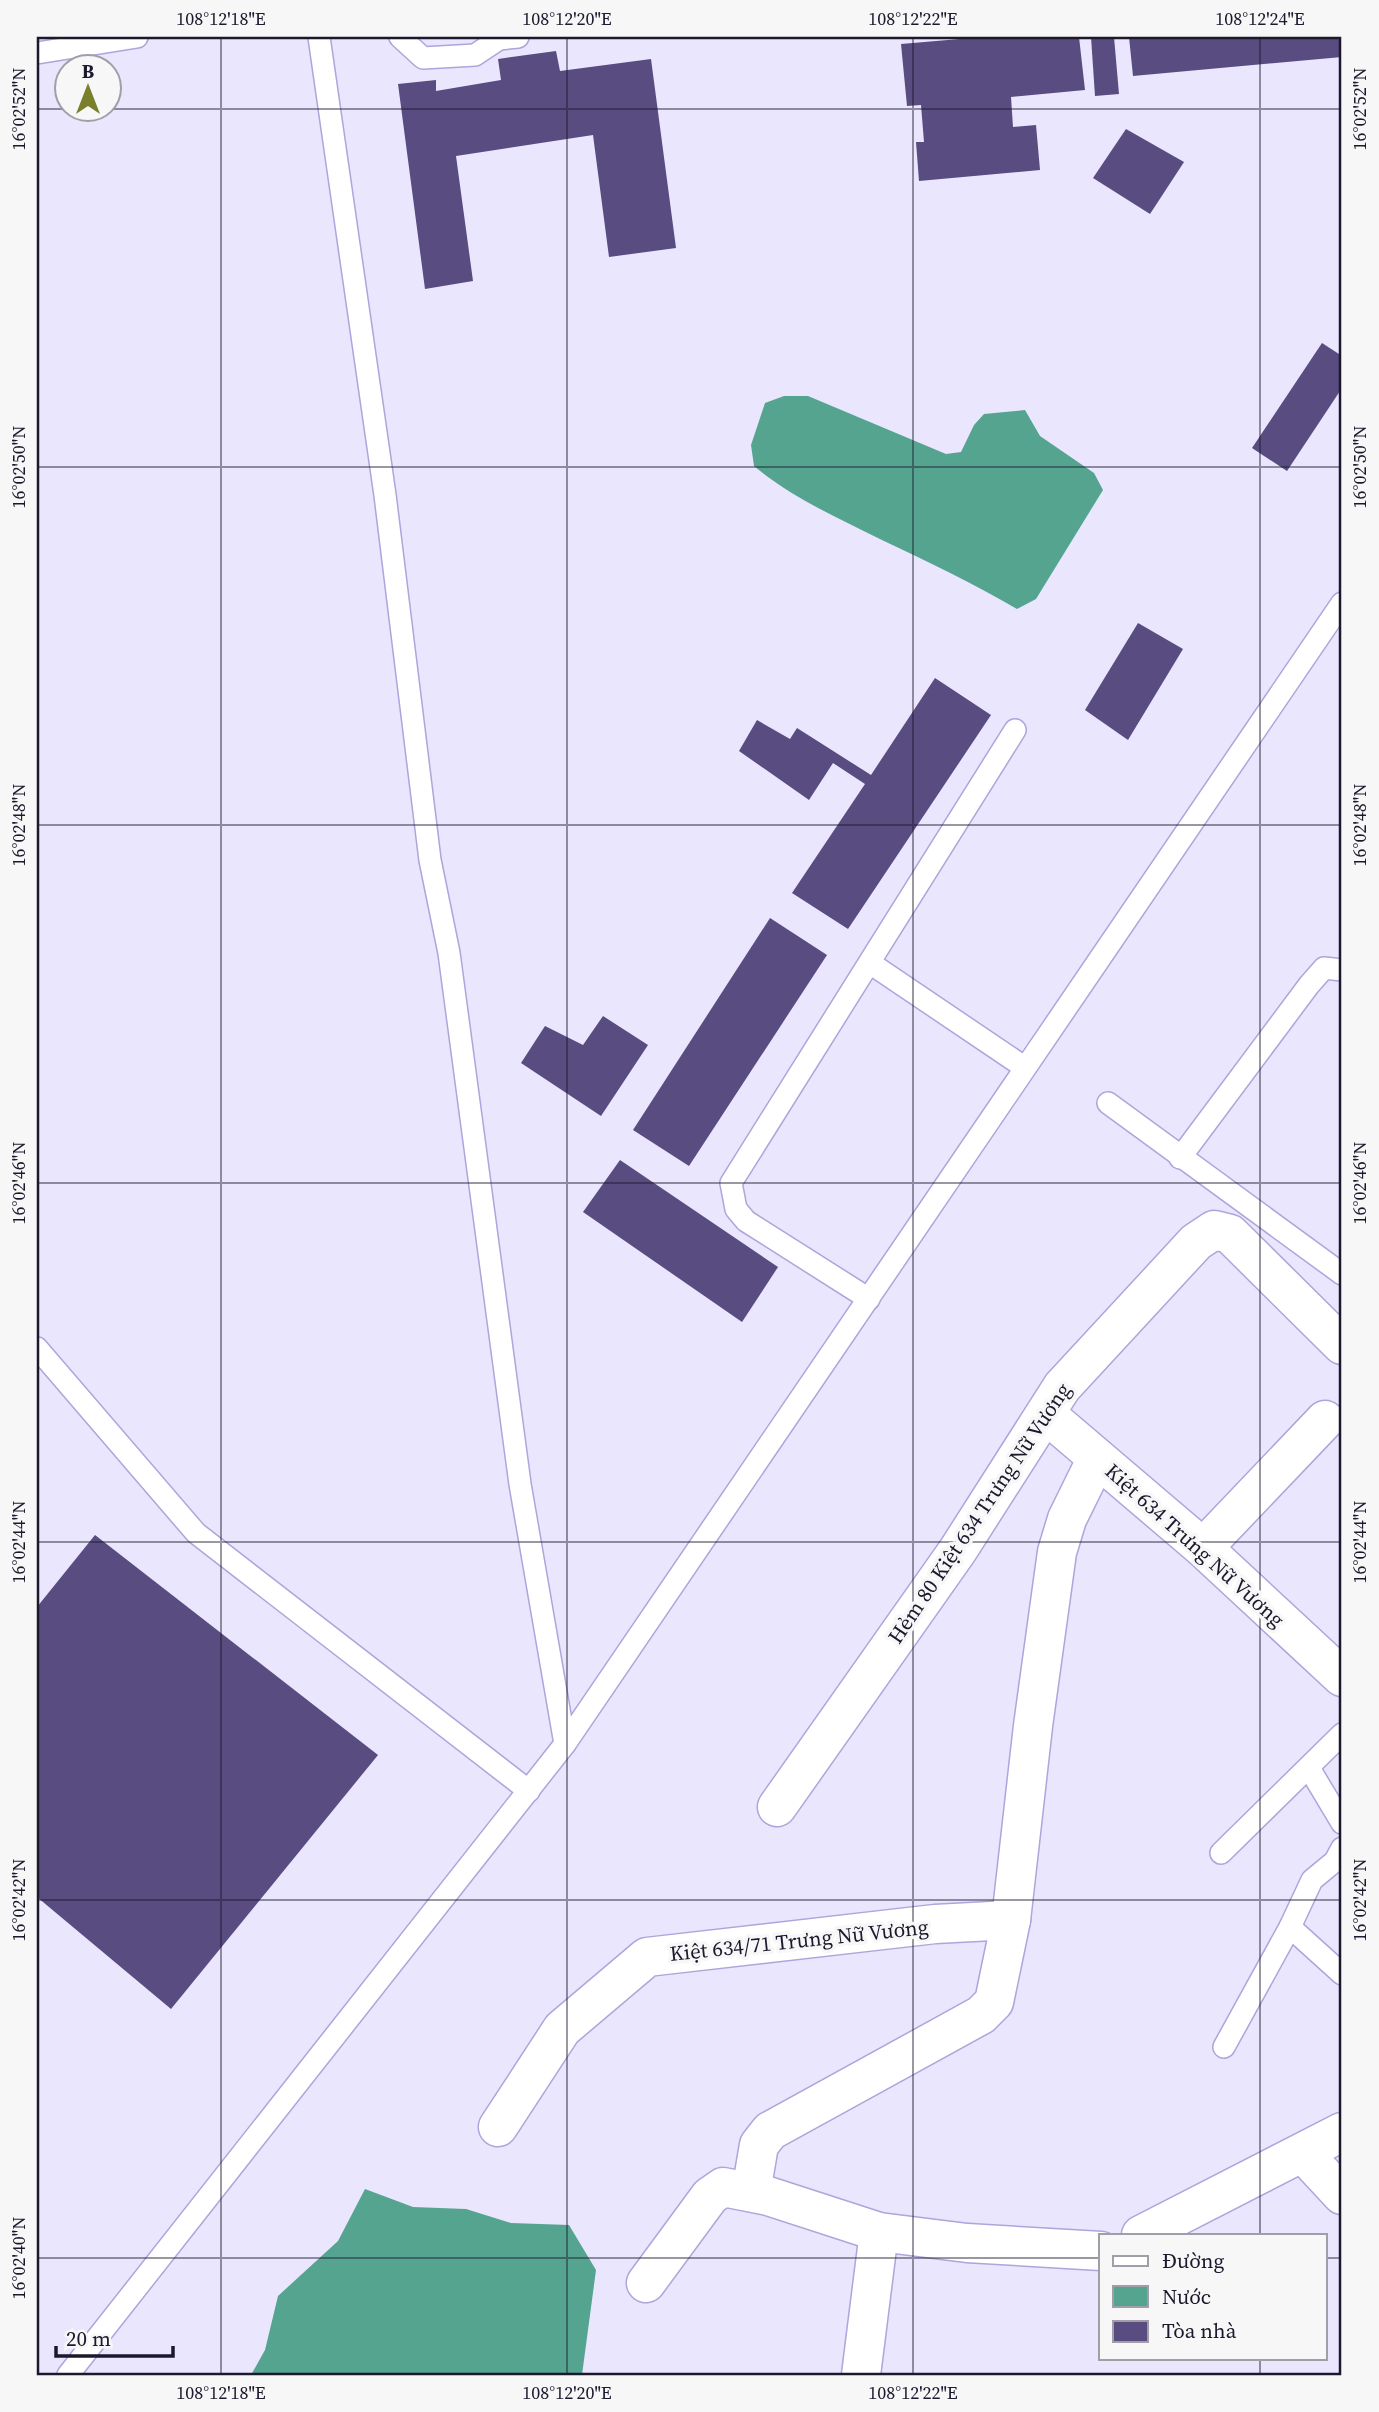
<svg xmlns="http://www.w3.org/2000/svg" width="1379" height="2412" font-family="'Source Serif 4',serif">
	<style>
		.water { fill: #55a48f }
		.building { fill: #584c80 }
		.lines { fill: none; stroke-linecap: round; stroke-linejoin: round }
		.lane-casing { stroke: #afa4db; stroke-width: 24 }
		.street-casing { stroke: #afa4db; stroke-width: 41 }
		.lane { stroke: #fff; stroke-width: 21 }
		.street { stroke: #fff; stroke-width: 38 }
		.ticks { fill: none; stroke: #1d182d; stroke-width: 2; stroke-opacity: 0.45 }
		.labels { text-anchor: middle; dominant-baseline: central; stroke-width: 7; stroke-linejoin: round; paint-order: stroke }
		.street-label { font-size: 21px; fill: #1d182d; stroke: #f7f7f7 }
		.neatline { fill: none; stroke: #1d182d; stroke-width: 2.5 }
		.ticks-label { font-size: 18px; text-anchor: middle; fill: #1d182d }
	</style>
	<rect width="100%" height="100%" fill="#eae6fe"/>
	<g class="water">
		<path d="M784 396H808L946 454 961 452 974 425 984 414 1025 410 1040 436 1094 473 1103 490 1036 599 1017 609C974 584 929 562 884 541 840 519 792 498 754 466L751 445 765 403Z"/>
		<path d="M365 2189 413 2207 466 2209 511 2223 569 2225 596 2270 582 2375H251L265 2350 278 2296 338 2241Z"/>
	</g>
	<g class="building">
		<path d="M983 37H1079L1085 90 1011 97 1013 127 1036 125 1040 170 919 181 916 142H924L921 105 907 106 901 44Z"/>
		<path d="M1091 37H1114L1119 94 1095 96Z"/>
		<path d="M1129 37H1342V57L1133 76Z"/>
		<path d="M556 51 560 71 651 59 676 248 609 257 593 135 456 156 473 281 425 289 398 84 436 80V91L501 80 498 59Z"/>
		<path d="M1126 129 1184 162 1150 214 1093 178Z"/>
		<path d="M1322 343 1342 356V388L1287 471 1252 448Z"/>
		<path d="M1138 623 1183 649 1128 740 1085 710Z"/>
		<path d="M935 678 991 715 848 929 792 893 865 784 833 763 809 800 739 751 757 720 790 739 797 728 871 775Z"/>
		<path d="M770 918 827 955 689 1166 633 1130Z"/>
		<path d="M603 1016 648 1045 601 1116 521 1063 545 1026 583 1045Z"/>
		<path d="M620 1160 778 1267 742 1322 583 1212Z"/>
		<path d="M95 1535 378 1755 171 2009 37 1897V1607Z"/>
	</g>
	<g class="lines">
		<defs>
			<g id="lane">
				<path d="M319 37 385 495 430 860 449 953 520 1484 565 1744"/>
				<path d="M400 37 423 58 475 55 499 39 518 37"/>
				<path d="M37 53 137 37"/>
				<path d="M870 963 1024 1067"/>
				<path d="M1108 1103 1342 1274"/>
				<path d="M1180 1158 1309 985 1324 968 1342 970"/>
				<path d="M869 1299 746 1221 736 1209 731 1183 1015 730"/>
				<path d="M37 1348 196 1533 529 1791"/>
				<path d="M1309 1768 1342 1823"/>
				<path d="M1221 1853 1342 1734"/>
				<path d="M1290 1927 1312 1880 1335 1861 1342 1848"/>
				<path d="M1224 2047 1290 1927 1342 1974"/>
				<path d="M68 2375 565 1744 1342 603"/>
			</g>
			<g id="street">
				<path d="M1047 1415 1203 1548 1342 1677"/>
				<path d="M1203 1548 1325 1420"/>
				<path d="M777 1807 958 1550 1062 1387 1196 1242 1214 1230 1230 1234 1342 1345"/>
				<path d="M498 2127 562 2029 647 1957 935 1924 1011 1920"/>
				<path d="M1303 2153 1342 2195"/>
				<path d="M751 2192 759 2145 770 2131 981 2015 994 2002 1011 1920 1033 1726 1057 1552 1067 1519 1097 1458"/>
				<path d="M1141 2235 1342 2132"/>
				<path d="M646 2283 710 2196 723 2187 768 2196 879 2232 967 2243 1101 2251"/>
				<path d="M861 2375 879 2232"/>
			</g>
		</defs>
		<use href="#lane" class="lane-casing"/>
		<use href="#street" class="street-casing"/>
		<use href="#lane" class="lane"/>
		<use href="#street" class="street"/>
	</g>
	<path class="ticks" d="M221 37V2375M567 37V2375M913 37V2375M1260 37V2235M37 109H1342M37 467H1342M37 825H1342M37 1183H1342M37 1542H1342M37 1900H1342M37 2258H1101M1325 2258H1342M1260 2358V2375"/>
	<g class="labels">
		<g class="street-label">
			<text transform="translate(979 1513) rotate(-56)">Hẻm 80 Kiệt 634 Trưng Nữ Vương</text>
			<text transform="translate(1195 1545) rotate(42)">Kiệt 634 Trưng Nữ Vương</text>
			<text transform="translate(799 1940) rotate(-6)">Kiệt 634/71 Trưng Nữ Vương</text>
		</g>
	</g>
	<rect width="1379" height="2412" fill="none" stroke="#f7f7f7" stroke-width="77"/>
	<rect x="1099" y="2234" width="228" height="126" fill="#f7f7f7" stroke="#a09ea6" stroke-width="2"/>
	<rect x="1113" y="2256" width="35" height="10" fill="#ffffff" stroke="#a09ea6" stroke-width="2"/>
	<text x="1162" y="2268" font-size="21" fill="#1d182d">Đường</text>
	<rect x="1113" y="2286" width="35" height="21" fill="#55a48f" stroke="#a09ea6" stroke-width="2"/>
	<text x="1162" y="2304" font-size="21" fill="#1d182d">Nước</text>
	<rect x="1113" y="2321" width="35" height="21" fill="#584c80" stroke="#a09ea6" stroke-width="2"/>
	<text x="1162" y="2338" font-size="21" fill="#1d182d">Tòa nhà</text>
	<g transform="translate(88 88)"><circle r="33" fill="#f7f7f7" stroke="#a09ea6" stroke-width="2"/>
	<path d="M0-5L12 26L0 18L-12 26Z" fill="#79802b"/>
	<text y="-10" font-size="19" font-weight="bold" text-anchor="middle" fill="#1d182d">B</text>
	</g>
	<path d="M56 2346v10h117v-10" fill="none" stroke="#1d182d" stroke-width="3.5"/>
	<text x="66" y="2346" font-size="21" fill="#1d182d" stroke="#f7f7f7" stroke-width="5" paint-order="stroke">20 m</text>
	<rect x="38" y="38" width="1302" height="2336" class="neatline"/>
	<g class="ticks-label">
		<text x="221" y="25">108°12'18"E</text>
		<text x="567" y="25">108°12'20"E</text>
		<text x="913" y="25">108°12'22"E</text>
		<text x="1260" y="25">108°12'24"E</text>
		<text transform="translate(19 109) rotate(-90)" y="6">16°02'52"N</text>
		<text transform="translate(1360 109) rotate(-90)" y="6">16°02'52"N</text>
		<text transform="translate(19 467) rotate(-90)" y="6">16°02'50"N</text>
		<text transform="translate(1360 467) rotate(-90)" y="6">16°02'50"N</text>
		<text transform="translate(19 825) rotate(-90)" y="6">16°02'48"N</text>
		<text transform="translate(1360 825) rotate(-90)" y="6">16°02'48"N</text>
		<text transform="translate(19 1183) rotate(-90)" y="6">16°02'46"N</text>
		<text transform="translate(1360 1183) rotate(-90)" y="6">16°02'46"N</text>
		<text transform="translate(19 1542) rotate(-90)" y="6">16°02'44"N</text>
		<text transform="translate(1360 1542) rotate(-90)" y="6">16°02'44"N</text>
		<text transform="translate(19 1900) rotate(-90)" y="6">16°02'42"N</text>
		<text transform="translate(1360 1900) rotate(-90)" y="6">16°02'42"N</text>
		<text transform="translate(19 2258) rotate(-90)" y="6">16°02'40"N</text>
		<text x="221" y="2399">108°12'18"E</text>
		<text x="567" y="2399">108°12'20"E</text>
		<text x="913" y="2399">108°12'22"E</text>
	</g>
</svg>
